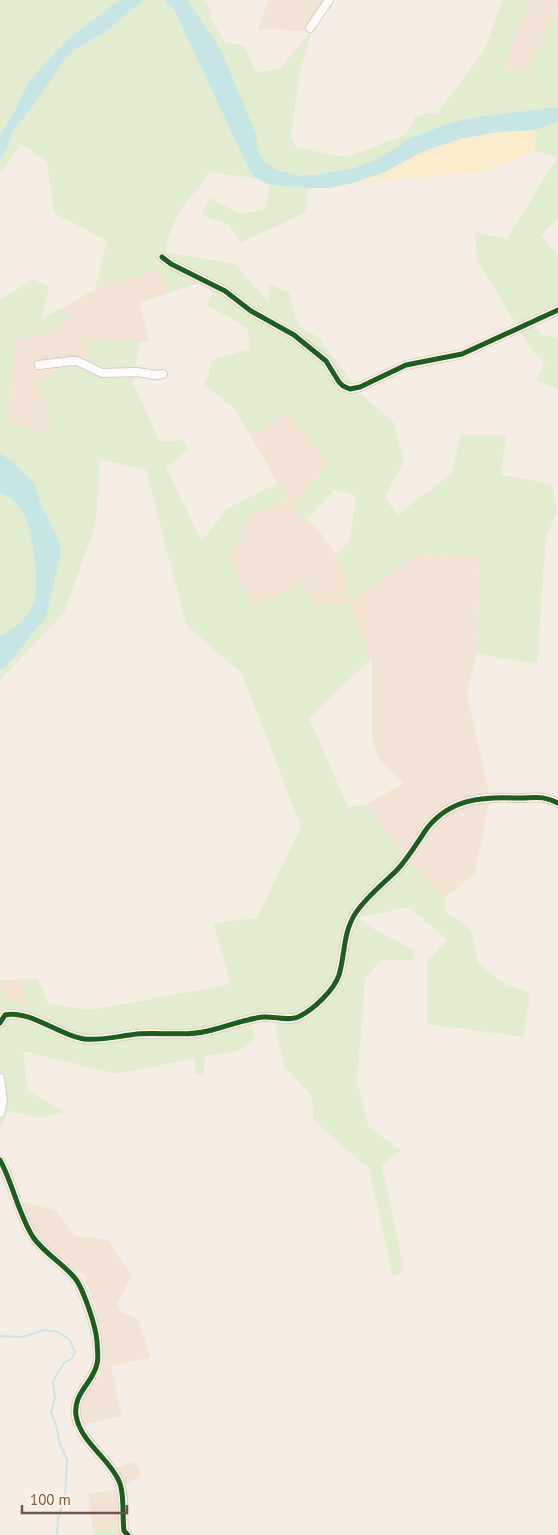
<svg xmlns="http://www.w3.org/2000/svg" width="558" height="1535" font-family="'PT Sans',sans-serif">
	<style>
		.residential { fill: #f2e3d4 }
		.green { fill: #e2ecce }
		.sand { fill: #fbeccb }
		.water { fill: #c6e6e6 }
		.lines { fill: none; stroke-linecap: round; stroke-linejoin: round }
		.stream { stroke: #c6e6e6; stroke-width: 2 }
		.minor-casing { stroke: #d7cbc3; stroke-width: 10 }
		.minor { stroke: #fefcfb; stroke-width: 8 }
		.cycleway-casing { stroke: #fff3e4; stroke-width: 8 }
		.cycleway { stroke: #1b5e20; stroke-width: 5 }
	</style>
	<rect width="100%" height="100%" fill="#f6eee5"/>
	<g class="residential">
		<path d="M268 0H332L312 31 258 29Z"/>
		<path d="M531 0H558V7L527 74 503 66Z"/>
		<path d="M159 268 171 292 140 303 149 341 139 342 90 369 53 422 38 434 7 420 15 341 56 331 70 314 61 309 95 289Z"/>
		<path d="M289 412 327 463 293 509 319 531 336 554 344 573 349 602 419 553 480 557 477 654 467 694 490 798 475 873 445 898 409 862 367 805 403 783 378 757 372 739V658L315 605 303 582 254 607 230 559 249 517 287 499 250 435Z"/>
		<path d="M26 979V1005L4 999 0 980Z"/>
		<path d="M18 1200 56 1211 76 1236 107 1239 132 1276 117 1303 120 1312 138 1319 150 1358 111 1366 122 1416 81 1425 78 1411 82 1397 100 1376 103 1366 96 1308 84 1275 52 1254 34 1235Z"/>
		<path d="M135 1461 142 1475 120 1489 118 1510 119 1527 93 1531 88 1494 120 1489 111 1470Z"/>
	</g>
	<g class="green">
		<path d="M0 0H119L68 39 29 81 15 111 0 135Z"/>
		<path d="M143 0H166V2L172 7 255 178 208 172C203 185 193 193 185 204 176 217 167 236 166 252L235 264 268 301 270 285 289 292 298 325 319 338 361 394 394 423 404 461 385 497 397 515 452 473 460 435H506L501 475 552 484 557 514 546 536 537 664 477 654 480 557 419 553 350 602 372 658 309 718 348 807 367 805 409 861 445 898 446 912 471 930 478 963 502 982 530 993 524 1037 427 1024V962L447 940 409 907 358 918 372 928 415 951 413 960H381L365 979 357 1082 369 1128 401 1150 382 1165 404 1270 393 1276 369 1169 313 1120 312 1096 284 1066 275 1021 251 1024 255 1038C237 1054 228 1053 205 1056L204 1074 195 1075V1058L116 1074 23 1051 27 1090 64 1112 40 1118 9 1111 0 1129V979L4 999 26 1005V979L38 978 48 1004 92 1010 231 984 213 923 257 918 301 827 242 674 186 625 146 470 100 459 96 523 64 613 0 680V670L6 666 19 652 30 636 46 618 61 552 59 540 42 506 34 483 14 463 0 453V300L33 279 49 287 42 317 61 309 71 314 56 331 15 341 7 420 39 434 52 422 38 384 71 362 90 369V340L139 342 133 383 160 442 182 440 188 449 166 468 202 541 228 508 278 483 287 499 249 517 230 559 254 607 303 582 315 605 349 602 344 573 336 554 350 541 356 496 335 490 306 520 293 509 327 463 289 412 250 435 235 409 204 384 209 375 211 360 250 349 247 328 207 305 214 286 205 281 171 292 159 268 95 289 107 241 54 213 47 162 21 144 4 169 0 171V160L5 153 13 131 33 106 65 59 76 49 109 29Z"/>
		<path d="M187 0H202L209 5 211 20 225 42 244 46 256 72 279 69 312 31 299 75 291 136 296 148 348 157 407 134 415 117 426 113 437 114 486 47 502 0H531L503 66 527 74 558 7V107L470 118 450 123 410 138 376 160 354 168 329 173 300 176 280 171 267 164 260 155 255 132 223 54 211 35Z"/>
		<path d="M558 121V219L541 235 558 256V313L534 326 542 335 558 337V389L536 381 545 362 531 349 477 260 475 232 507 239 557 157 535 151 536 130Z"/>
		<path d="M270 185 308 188 305 212 241 243 229 225 202 215 209 198 241 214 265 209Z"/>
		<path d="M0 493C10 496 17 502 23 512 32 527 40 585 34 602 29 617 14 630 0 636Z"/>
		<path d="M119 1527 124 1535H93V1531Z"/>
	</g>
	<path class="sand" d="M536 130 535 151 485 171 353 183 385 172 422 152 459 139 498 132Z"/>
	<g class="water">
		<path d="M119 0H143L109 29 76 49 65 59 33 106 13 131 5 153 0 160V135L15 111 29 81 68 39Z"/>
		<path d="M166 0H187L211 35 223 54 255 132 260 155 267 164 280 171 300 176 329 173 354 168 376 160 410 138 450 123 470 118 558 107V121L536 130 498 132 459 139 422 152 385 172 353 183 330 188H308L270 185 255 178 249 169 176 14 172 7 165 2Z"/>
		<path d="M0 453 14 463 34 483 42 506 59 540 61 552 46 618 30 636 19 652 6 666 0 670V636C14 630 29 617 34 602 40 585 32 527 23 512 17 502 10 496 0 493Z"/>
	</g>
	<g class="lines">
		<path class="stream" d="M0 1336 23 1337 44 1330 58 1332 70 1340 75 1352 72 1358 64 1363 53 1381 55 1399 51 1412 57 1428 59 1441 67 1460 65 1497 58 1519 57 1535"/>
		<defs>
			<g id="minor">
				<path d="M310 28 329 0"/>
				<path d="M162 257 171 264 225 291 251 311 294 335 326 361 339 382 343 386 350 389 360 387 406 365 462 354 558 310"/>
				<path d="M39 365 71 361H77L102 373 137 372 155 375 163 374"/>
				<path d="M0 1023 5 1015C29 1009 60 1036 84 1039 101 1041 119 1036 137 1034 161 1032 188 1037 212 1030 229 1026 245 1019 263 1017 274 1016 291 1022 300 1016 314 1009 334 990 339 975 345 955 343 933 355 914 366 897 383 884 397 870 409 857 418 841 428 827 451 799 481 797 514 798 532 799 541 794 558 803"/>
				<path d="M0 1078 3 1101 0 1113"/>
				<path d="M0 1160C13 1184 18 1213 33 1237 43 1252 62 1263 74 1277 83 1287 96 1327 97 1341 97 1348 99 1357 97 1364 93 1383 73 1393 76 1415 80 1442 109 1458 119 1481 125 1494 122 1517 124 1531L128 1535"/>
			</g>
		</defs>
		<use href="#minor" class="minor-casing"/>
		<use href="#minor" class="minor"/>
		<defs>
			<g id="cycleway">
				<path d="M162 257 171 264 225 291 251 311 294 335 326 361 339 382 343 386 350 389 360 387 406 365 462 354 558 310"/>
				<path d="M0 1023 5 1015C29 1009 60 1036 84 1039 101 1041 119 1036 137 1034 161 1032 188 1037 212 1030 229 1026 245 1019 263 1017 274 1016 291 1022 300 1016 314 1009 334 990 339 975 345 955 343 933 355 914 366 897 383 884 397 870 409 857 418 841 428 827 451 799 481 797 514 798 532 799 541 794 558 803"/>
				<path d="M0 1160C13 1184 18 1213 33 1237 43 1252 62 1263 74 1277 83 1287 96 1327 97 1341 97 1348 99 1357 97 1364 93 1383 73 1393 76 1415 80 1442 109 1458 119 1481 125 1494 122 1517 124 1531L128 1535"/>
			</g>
		</defs>
		<use href="#cycleway" class="cycleway-casing"/>
		<use href="#cycleway" class="cycleway"/>
	</g>
	<path d="M22 1505v8h105v-8" fill="none" stroke="#745344" stroke-width="2.5"/>
	<text x="30" y="1505" font-size="15" fill="#745344" stroke="#fff3e4" stroke-width="4" paint-order="stroke">100 m</text>
</svg>
